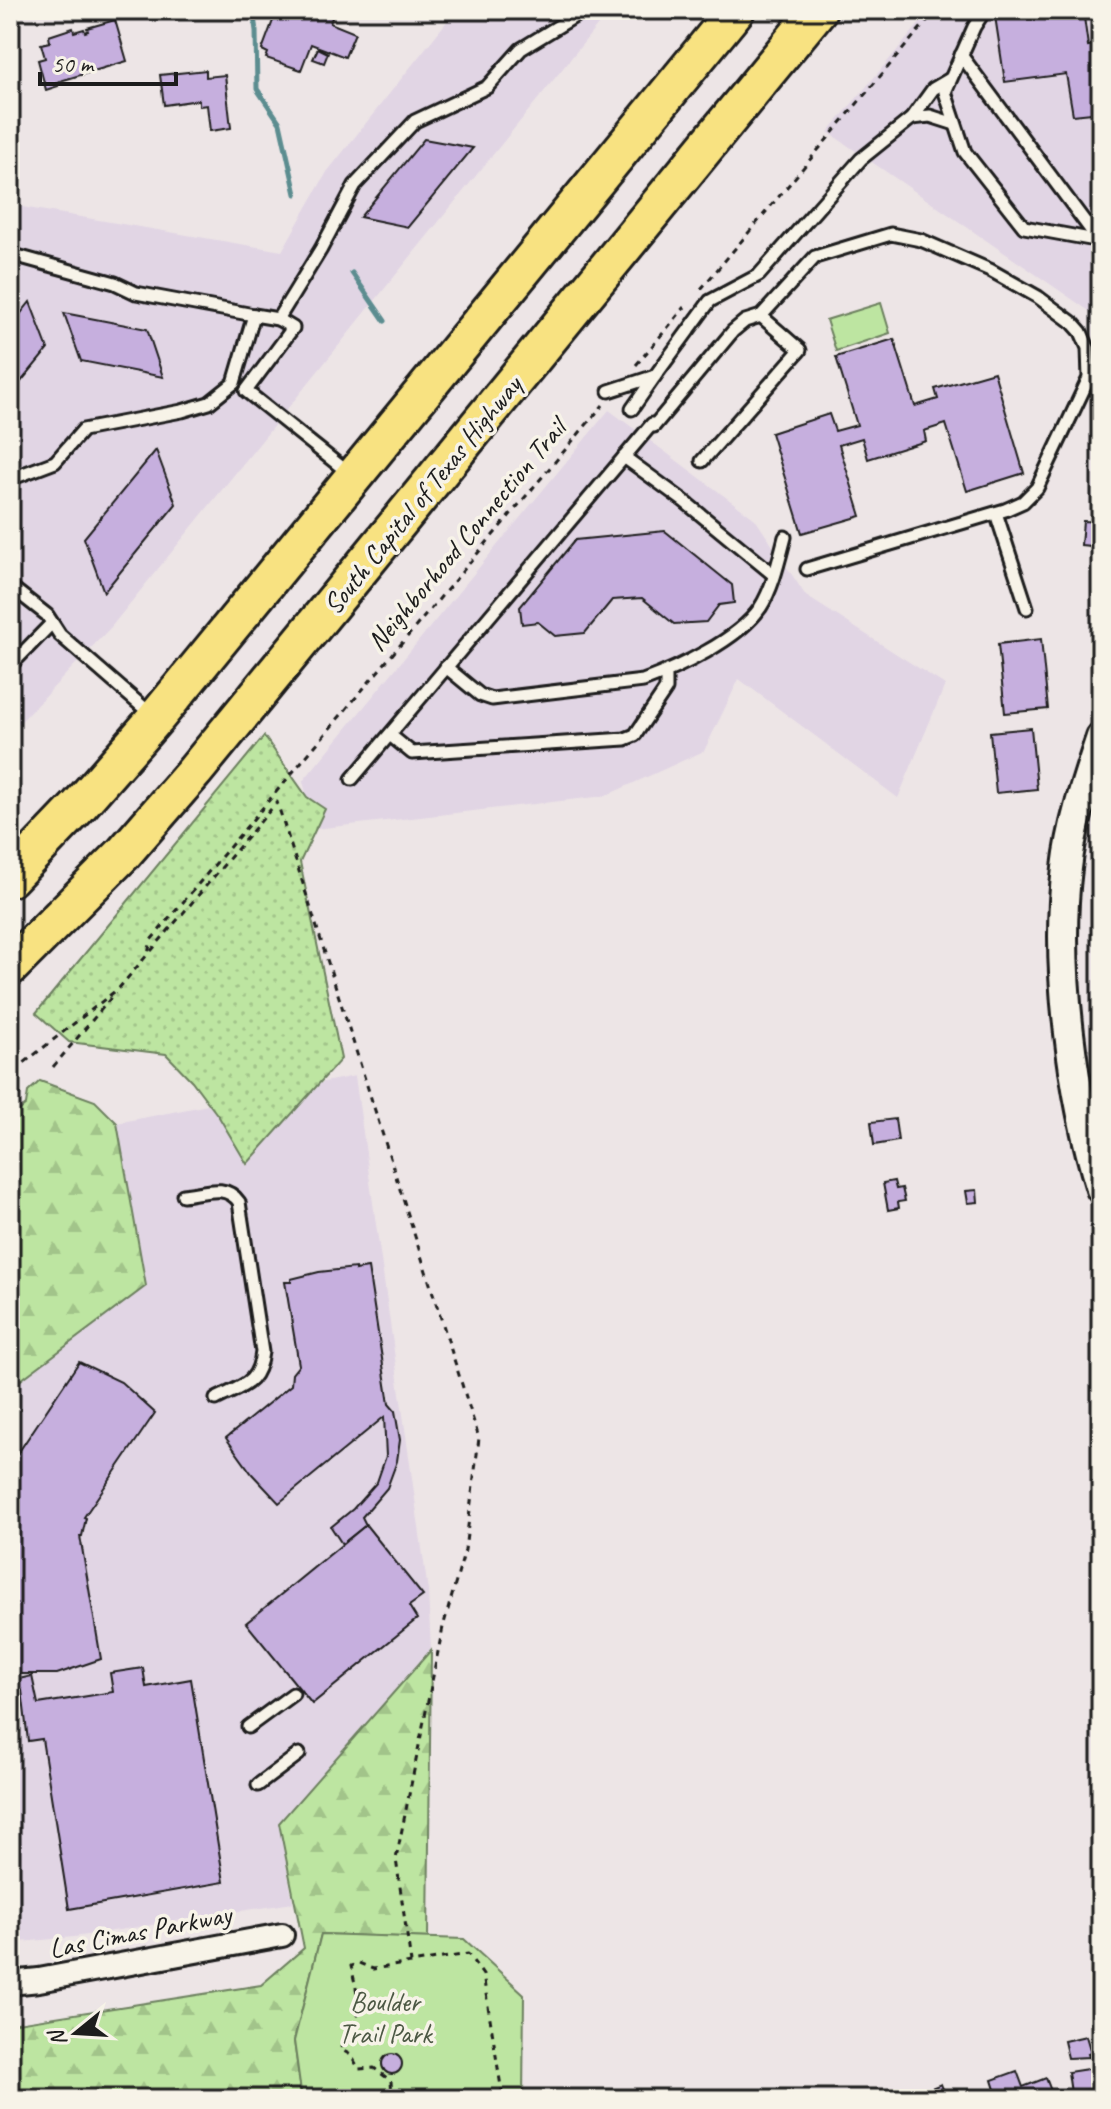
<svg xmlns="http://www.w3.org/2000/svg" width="1111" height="2109" font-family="Caveat,sans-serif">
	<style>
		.built { fill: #e1d5e4 }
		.grass { fill: url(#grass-dots); stroke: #6c805e; stroke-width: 2 }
		.forest { fill: url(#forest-firs); stroke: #6c805e; stroke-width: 2 }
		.park { fill: #bde5a1; stroke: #6c805e; stroke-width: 2 }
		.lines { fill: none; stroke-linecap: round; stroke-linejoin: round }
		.stream { stroke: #5c8d90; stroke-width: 5 }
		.building { fill: #c6afde; stroke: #1c1c1c; stroke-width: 2 }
		.service-casing { stroke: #1c1c1c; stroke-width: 17 }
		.minor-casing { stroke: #1c1c1c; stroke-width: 28 }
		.tertiary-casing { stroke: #1c1c1c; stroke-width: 34 }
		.trunk-casing { stroke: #1c1c1c; stroke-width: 42 }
		.path { stroke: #1c1c1c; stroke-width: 3; stroke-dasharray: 6 6; stroke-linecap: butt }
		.service { stroke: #f7f3e8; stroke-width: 11 }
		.minor { stroke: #f7f3e8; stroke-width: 22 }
		.tertiary { stroke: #f7f3e8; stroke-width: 28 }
		.trunk { stroke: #f8e281; stroke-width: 36 }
		.labels { text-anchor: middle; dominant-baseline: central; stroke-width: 7; stroke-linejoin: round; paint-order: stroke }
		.street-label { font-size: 28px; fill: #1c1c1c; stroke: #f7f3e8 }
		.park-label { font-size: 28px; fill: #4c5844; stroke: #f7f3e8 }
	</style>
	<defs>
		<pattern id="grass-dots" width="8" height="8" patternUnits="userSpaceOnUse" patternTransform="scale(2)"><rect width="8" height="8" fill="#bde5a1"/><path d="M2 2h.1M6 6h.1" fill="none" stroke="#a2c48a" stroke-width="1.8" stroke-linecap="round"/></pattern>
		<pattern id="forest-firs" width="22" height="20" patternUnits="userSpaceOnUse" patternTransform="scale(2)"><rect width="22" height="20" fill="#bde5a1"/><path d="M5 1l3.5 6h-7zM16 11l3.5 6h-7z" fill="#a2c48a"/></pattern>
	</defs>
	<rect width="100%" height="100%" fill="#ede5e6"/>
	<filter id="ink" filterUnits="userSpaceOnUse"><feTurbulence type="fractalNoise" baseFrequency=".0125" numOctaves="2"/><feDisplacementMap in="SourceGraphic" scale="16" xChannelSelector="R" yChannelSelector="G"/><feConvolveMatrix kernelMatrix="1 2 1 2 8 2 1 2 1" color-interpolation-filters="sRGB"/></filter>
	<g filter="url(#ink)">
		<g class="built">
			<path d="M456 10H610L111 627 10 733V205L282 251 327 172Z"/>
			<path d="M931 10H1101V319L828 132Z"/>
			<path d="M609 410 755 519 806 596 945 685 898 798 739 679 704 751 605 796 315 829 303 781Z"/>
			<path d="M355 1076 428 1591 431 1650 279 1823 293 1903 74 1937 10 1943V1388L146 1286 117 1123Z"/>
		</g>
		<path class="grass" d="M264 736 307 797 325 809 300 862 341 1059 247 1164 219 1117 192 1081 166 1054 69 1042 36 1013Z"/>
		<g class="forest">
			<path d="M40 1081 95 1101 117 1123 146 1286 10 1388V1118L26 1105 28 1092Z"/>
			<path d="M431 1650 428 1938 321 1934 294 2041 302 2099H10V2024L261 1985 304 1948 279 1823Z"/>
		</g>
		<g class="park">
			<path d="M881 303 890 333 836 351 826 320Z"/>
			<path d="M321 1934 464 1939 524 1994 523 2099H302L294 2041Z"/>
		</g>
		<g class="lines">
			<g class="stream">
				<path d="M253 10 256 31 257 89 280 123 296 194"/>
				<path d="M352 273 385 321"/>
			</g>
		</g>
		<g class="building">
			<path d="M277 10H322L333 15 330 23 355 33 345 57 311 44 301 70 266 58 268 53 262 50Z"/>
			<path d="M1036 10H1083L1088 46 1101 44V112L1073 115 1066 74 1005 82 995 16Z"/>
			<path d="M115 20 127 61 57 82 58 86 46 90 38 60 45 58 41 44 50 42 49 36 73 28 74 32 84 29 85 32 88 31 87 28Z"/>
			<path d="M318 48 328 53 324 63 313 59Z"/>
			<path d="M206 70V77L225 75 231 128 210 131 207 105 199 106V100L164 105 160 75Z"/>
			<path d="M424 139 473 148 408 227 360 217Z"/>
			<path d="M30 302 48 349 10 395V327Z"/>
			<path d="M64 313 147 329 163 377 81 361Z"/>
			<path d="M894 339 915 406 938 399 935 389 994 372 1024 473 967 491 946 424 924 431 926 441 868 459 862 438 839 445 861 516 802 533 771 433 829 414 835 431 857 425 836 357Z"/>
			<path d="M156 450 176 504 104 592 84 538Z"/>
			<path d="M1083 521 1101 522V547L1081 545Z"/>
			<path d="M665 531 732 585 734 603 719 605 706 622 674 624 642 598 612 600 585 633 555 636 538 622 522 624 520 607 575 540Z"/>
			<path d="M1041 639 1048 709 1005 713 998 644Z"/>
			<path d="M1031 728 1037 789 996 793 990 732Z"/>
			<path d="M895 1119 898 1141 874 1145 871 1122Z"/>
			<path d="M894 1181 896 1189 902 1188 905 1201 898 1202 899 1208 888 1210 883 1183Z"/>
			<path d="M977 1190 978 1202 968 1203 966 1191Z"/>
			<path d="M355 1268V1270L368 1268 389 1404 395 1411 400 1440 397 1461 387 1488 362 1517 366 1525 342 1544 331 1527 353 1509 377 1482 386 1456 384 1417 279 1503 252 1474 226 1438 291 1385 292 1374 299 1365 285 1282H291V1279L319 1272Z"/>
			<path d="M79 1362 121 1382 155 1413 84 1517 86 1518 82 1536H80L101 1659 57 1674H10V1465Z"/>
			<path d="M366 1525 423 1596 409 1606 417 1619 312 1704 246 1623Z"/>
			<path d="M143 1668 146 1687 191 1679 224 1882 69 1909 42 1739 28 1741 22 1690 10 1692V1681L32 1676 38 1704 113 1692 110 1673Z"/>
			<path d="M1086 2036 1091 2053 1088 2054 1089 2057 1068 2058 1064 2041Z"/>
			<circle cx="392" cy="2064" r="10"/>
			<path d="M1101 2067V2099H1088L1086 2090 1071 2093 1068 2072Z"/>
			<path d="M1017 2071 1023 2087 1046 2078 1054 2099H998L992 2080Z"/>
			<path d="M941 2084 947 2099H922L919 2093Z"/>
		</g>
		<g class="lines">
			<defs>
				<g id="service">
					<path d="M985 10 974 27 945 92 965 152 1024 227 1101 241"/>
					<path d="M961 55 1099 241"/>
					<path d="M950 79 933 89 912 118 930 116 955 124"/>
					<path d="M10 254 115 283 136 293 254 315 234 383 209 403 182 411 83 430 55 462 10 479"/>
					<path d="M254 315 278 319"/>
					<path d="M655 376 710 301 759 275 861 159 912 118"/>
					<path d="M609 391 655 376 632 409"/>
					<path d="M654 426 733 331 745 321 761 316 815 257 891 234 921 240 990 270 1038 297 1073 323 1081 332 1088 348 1089 378 1037 488 1023 502 1005 510 807 569"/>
					<path d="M624 457 684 501 774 575"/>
					<path d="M702 461 800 350 761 316"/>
					<path d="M350 474 246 391 293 328 278 319 321 249 355 185 415 121 487 87 521 49 575 16 580 10"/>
					<path d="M996 513 1027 608"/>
					<path d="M10 586 47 615 60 635 152 715"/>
					<path d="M10 666 52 623"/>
					<path d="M446 667 480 695 492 699 643 681C678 668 738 640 760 608 773 588 779 560 785 537"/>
					<path d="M390 735 412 753 625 739 635 735 666 689V672"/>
					<path d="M352 779 652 424"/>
					<path d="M183 1195C204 1193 226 1183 239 1202L262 1352C258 1385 243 1385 216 1399"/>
					<path d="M248 1727 293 1694"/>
					<path d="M258 1785 299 1754"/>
				</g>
				<path id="minor" d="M10 1983 39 1980 282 1935"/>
				<path id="tertiary" d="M1101 737C1087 780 1072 823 1067 868 1055 965 1072 1096 1101 1189"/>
				<g id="trunk">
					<path d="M10 878 78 807 156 718 736 10"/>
					<path d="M10 967 123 854 195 771 818 10"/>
				</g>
			</defs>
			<use href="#service" class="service-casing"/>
			<use href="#minor" class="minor-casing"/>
			<use href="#tertiary" class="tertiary-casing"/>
			<use href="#trunk" class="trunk-casing"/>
			<g class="path">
				<path d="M701 289 936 10"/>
				<path d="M636 365 685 307"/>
				<path d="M151 951 277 802 479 1438 465 1550 443 1627 396 1859 411 1963"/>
				<path d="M53 1067 115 993"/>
				<path d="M15 1070 119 988 148 954 151 940 603 405"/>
				<path d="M392 2099 391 2081 374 2068 359 2069 351 2055 340 2049C365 2013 360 2006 351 1966L359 1963 373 1969 468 1954 483 1975 503 2099"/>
			</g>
			<use href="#service" class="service"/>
			<use href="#minor" class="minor"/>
			<use href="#tertiary" class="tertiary"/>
			<use href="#trunk" class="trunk"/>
		</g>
	</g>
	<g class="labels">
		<g class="street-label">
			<text transform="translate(422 495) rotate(-51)">South Capital of Texas Highway</text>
			<text transform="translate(466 535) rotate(-50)">Neighborhood Connection Trail</text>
			<text transform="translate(140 1931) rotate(-11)">Las Cimas Parkway</text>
		</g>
		<g class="park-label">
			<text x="385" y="2001">Boulder<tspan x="385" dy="32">Trail Park</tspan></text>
		</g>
	</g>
	<rect width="1111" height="2109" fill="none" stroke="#f7f3e8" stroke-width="40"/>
	<rect x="20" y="20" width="1071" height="2069" fill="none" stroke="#1c1c1c" stroke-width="3" filter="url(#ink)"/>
	<g transform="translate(76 2033) rotate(252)" stroke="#f7f3e8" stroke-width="6" paint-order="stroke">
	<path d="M0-6L14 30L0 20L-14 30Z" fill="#1c1c1c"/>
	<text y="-12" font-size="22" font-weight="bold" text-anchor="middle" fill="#1c1c1c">N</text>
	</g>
	<path d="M40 72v12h136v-12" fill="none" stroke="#1c1c1c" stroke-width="4"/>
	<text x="52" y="72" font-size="24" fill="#1c1c1c" stroke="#f7f3e8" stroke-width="6" paint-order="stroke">50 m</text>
</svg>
